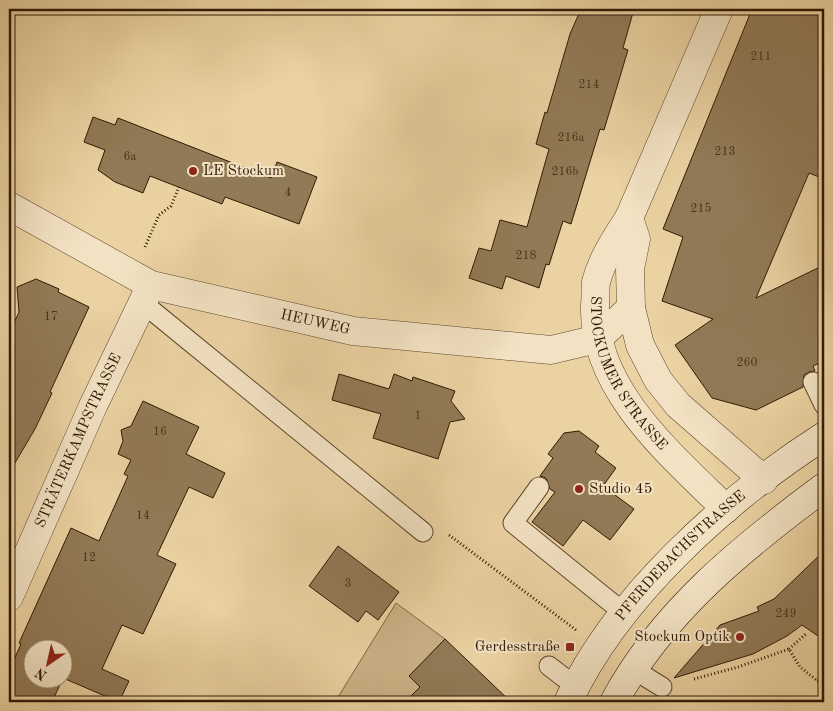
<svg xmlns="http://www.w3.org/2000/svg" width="833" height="711" font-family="'Old Standard TT',serif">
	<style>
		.green { fill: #cbb387; stroke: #7e6646 }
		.building { fill: #917a56; stroke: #301a04; fill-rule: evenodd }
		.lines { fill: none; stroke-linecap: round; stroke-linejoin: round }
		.service-casing { stroke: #5f482c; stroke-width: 21 }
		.minor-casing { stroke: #5f482c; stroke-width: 29 }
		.secondary-casing { stroke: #301a04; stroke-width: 29 }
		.path { stroke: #301a04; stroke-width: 3; stroke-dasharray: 1 2.5; stroke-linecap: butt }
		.service { stroke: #f2e2c3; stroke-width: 19 }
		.minor { stroke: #f2e2c3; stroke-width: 28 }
		.secondary { stroke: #f2e2c3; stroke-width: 28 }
		.poi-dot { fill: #8f2418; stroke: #f2e2c3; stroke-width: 2 }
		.labels { text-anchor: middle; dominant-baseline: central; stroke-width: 4; stroke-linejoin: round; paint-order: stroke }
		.number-label { font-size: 12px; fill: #483218 }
		.poi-label { font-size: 15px; fill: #301a04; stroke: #f2e2c3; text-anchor: start }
		.street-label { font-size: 15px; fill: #301a04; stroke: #f2e2c3 }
	</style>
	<rect width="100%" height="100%" fill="#ebd2a2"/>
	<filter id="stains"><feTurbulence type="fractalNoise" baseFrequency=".004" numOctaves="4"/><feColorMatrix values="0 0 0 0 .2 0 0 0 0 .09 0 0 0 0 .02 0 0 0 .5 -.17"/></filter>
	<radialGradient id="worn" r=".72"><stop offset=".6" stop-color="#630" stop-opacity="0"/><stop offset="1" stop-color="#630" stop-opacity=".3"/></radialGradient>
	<path class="green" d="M396 603 445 639 410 676 420 687 405 702H335Z"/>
	<g class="building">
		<path d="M581 9H634L623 48 628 50 604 130 600 129 571 224 563 221 549 265 546 264 539 288 506 276 502 289 469 278 479 248 491 251 500 220 527 227 549 149 536 144 545 112 547 113 570 34Z"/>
		<path d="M752 9H824V179L809 173 756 298 824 265V361L813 366 815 371 809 372 804 375 803 387 756 410 712 398 675 345 713 319 662 301 683 237 663 229Z"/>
		<path d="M93 117 115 125 118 118 271 178 277 162 317 177 299 224 225 197 222 204 150 176 143 193 115 182 98 170 105 150 84 142Z"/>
		<path d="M36 279 59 289 58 292 89 307 50 392 52 393 35 429 9 473V334L19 312 17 287Z"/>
		<path d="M339 374 389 389 394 374 412 381 413 377 455 391 451 401 465 419 450 422 438 459 373 438 381 414 332 400Z"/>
		<path d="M143 401 199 427 186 454 225 473 213 498 189 487 157 555 176 564 143 634 122 625 102 669 129 681 119 702 63 678 52 702H9V671L21 644 19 643 71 528 99 541 128 476 124 474 131 460 118 454 123 441 121 430 131 426ZM32 648H62V678H32Z"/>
		<path d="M579 431 599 446 595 452 616 468 603 486 634 509 610 540 583 520 563 546 532 522 555 492 550 489 546 478 540 476 553 458 548 454 564 433Z"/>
		<path d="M338 546 399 592 378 620 366 611 358 622 309 586Z"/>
		<path d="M824 551V640L802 625 787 636 753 654 674 678 720 625 759 611 757 607 774 599Z"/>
		<path d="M445 639 511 702H405L420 687 409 676Z"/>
	</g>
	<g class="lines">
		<defs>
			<g id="service">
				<path d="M144 304 423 532"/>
				<path d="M813 382 824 405"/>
				<path d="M539 487 513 523 624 613"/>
				<path d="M549 666 575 686"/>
				<path d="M633 669 662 687"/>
			</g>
			<g id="minor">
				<path id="s1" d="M719 9 629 218C616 238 602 259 596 282 595 289 596 297 595 305 592 389 671 455 726 509"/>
				<path id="s2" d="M9 206 151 285 353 331 551 350 597 339 631 308"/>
				<path d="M629 218 636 239 630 269 631 308 640 345 658 380 678 405 764 480"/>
				<path id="s3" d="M9 597 93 406 151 285"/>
			</g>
			<g id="secondary">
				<path id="s4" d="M568 702C617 596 727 498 824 436"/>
				<path d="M614 702C662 612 743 547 824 487"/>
			</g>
		</defs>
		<use href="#service" class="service-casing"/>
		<use href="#minor" class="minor-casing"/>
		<use href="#secondary" class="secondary-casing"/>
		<g class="path">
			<path d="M145 247 159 215 171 206 179 187"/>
			<path d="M449 535 576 630"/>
			<path d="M789 649 807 633"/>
			<path d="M694 679 738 667 789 649 800 667 824 686"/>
			<path d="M818 681 824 669"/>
		</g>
		<use href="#service" class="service"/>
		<use href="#minor" class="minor"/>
		<use href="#secondary" class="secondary"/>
	</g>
	<g class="poi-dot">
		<circle cx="193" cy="171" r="5"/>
		<circle cx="579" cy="489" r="5"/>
		<circle cx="740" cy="637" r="5"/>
		<rect x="565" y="642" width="10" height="10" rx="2.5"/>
	</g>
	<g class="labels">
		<g class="number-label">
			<text x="761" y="57">211</text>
			<text x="589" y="85">214</text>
			<text x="571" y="138">216a</text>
			<text x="725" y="152">213</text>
			<text x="130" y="157">6a</text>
			<text x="565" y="172">216b</text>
			<text x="288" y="193">4</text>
			<text x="701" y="209">215</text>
			<text x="526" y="256">218</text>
			<text x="51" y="317">17</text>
			<text x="747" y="363">260</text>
			<text x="418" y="416">1</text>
			<text x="160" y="432">16</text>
			<text x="143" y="516">14</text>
			<text x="89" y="558">12</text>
			<text x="348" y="584">3</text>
			<text x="786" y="614">249</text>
		</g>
		<g class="poi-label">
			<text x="203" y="171">LE Stockum</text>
			<text x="589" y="489">Studio 45</text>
			<text x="730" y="637" text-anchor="end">Stockum Optik</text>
			<text x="560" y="647" text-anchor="end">Gerdesstraße</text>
		</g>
		<g class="street-label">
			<text stroke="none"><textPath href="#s2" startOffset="331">HEUWEG</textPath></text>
			<text stroke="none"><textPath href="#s1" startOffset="400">STOCKUMER STRASSE</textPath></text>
			<text stroke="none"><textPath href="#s3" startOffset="171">STRÄTERKAMPSTRASSE</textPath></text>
			<text stroke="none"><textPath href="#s4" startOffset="186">PFERDEBACHSTRASSE</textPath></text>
		</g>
	</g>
	<rect width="833" height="711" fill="none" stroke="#ebd2a2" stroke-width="30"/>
	<rect x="10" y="10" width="813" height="691" fill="none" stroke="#301a04" stroke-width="2.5"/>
	<rect x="15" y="15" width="803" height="681" fill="none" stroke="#301a04"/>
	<g transform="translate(48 664) rotate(214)"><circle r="24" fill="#f2e2c3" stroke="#a49277"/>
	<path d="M0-4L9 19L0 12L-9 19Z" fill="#8f2418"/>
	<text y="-8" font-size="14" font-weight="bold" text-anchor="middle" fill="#301a04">N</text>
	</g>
	<rect width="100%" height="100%" filter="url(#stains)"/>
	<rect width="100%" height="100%" fill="url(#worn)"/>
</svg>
